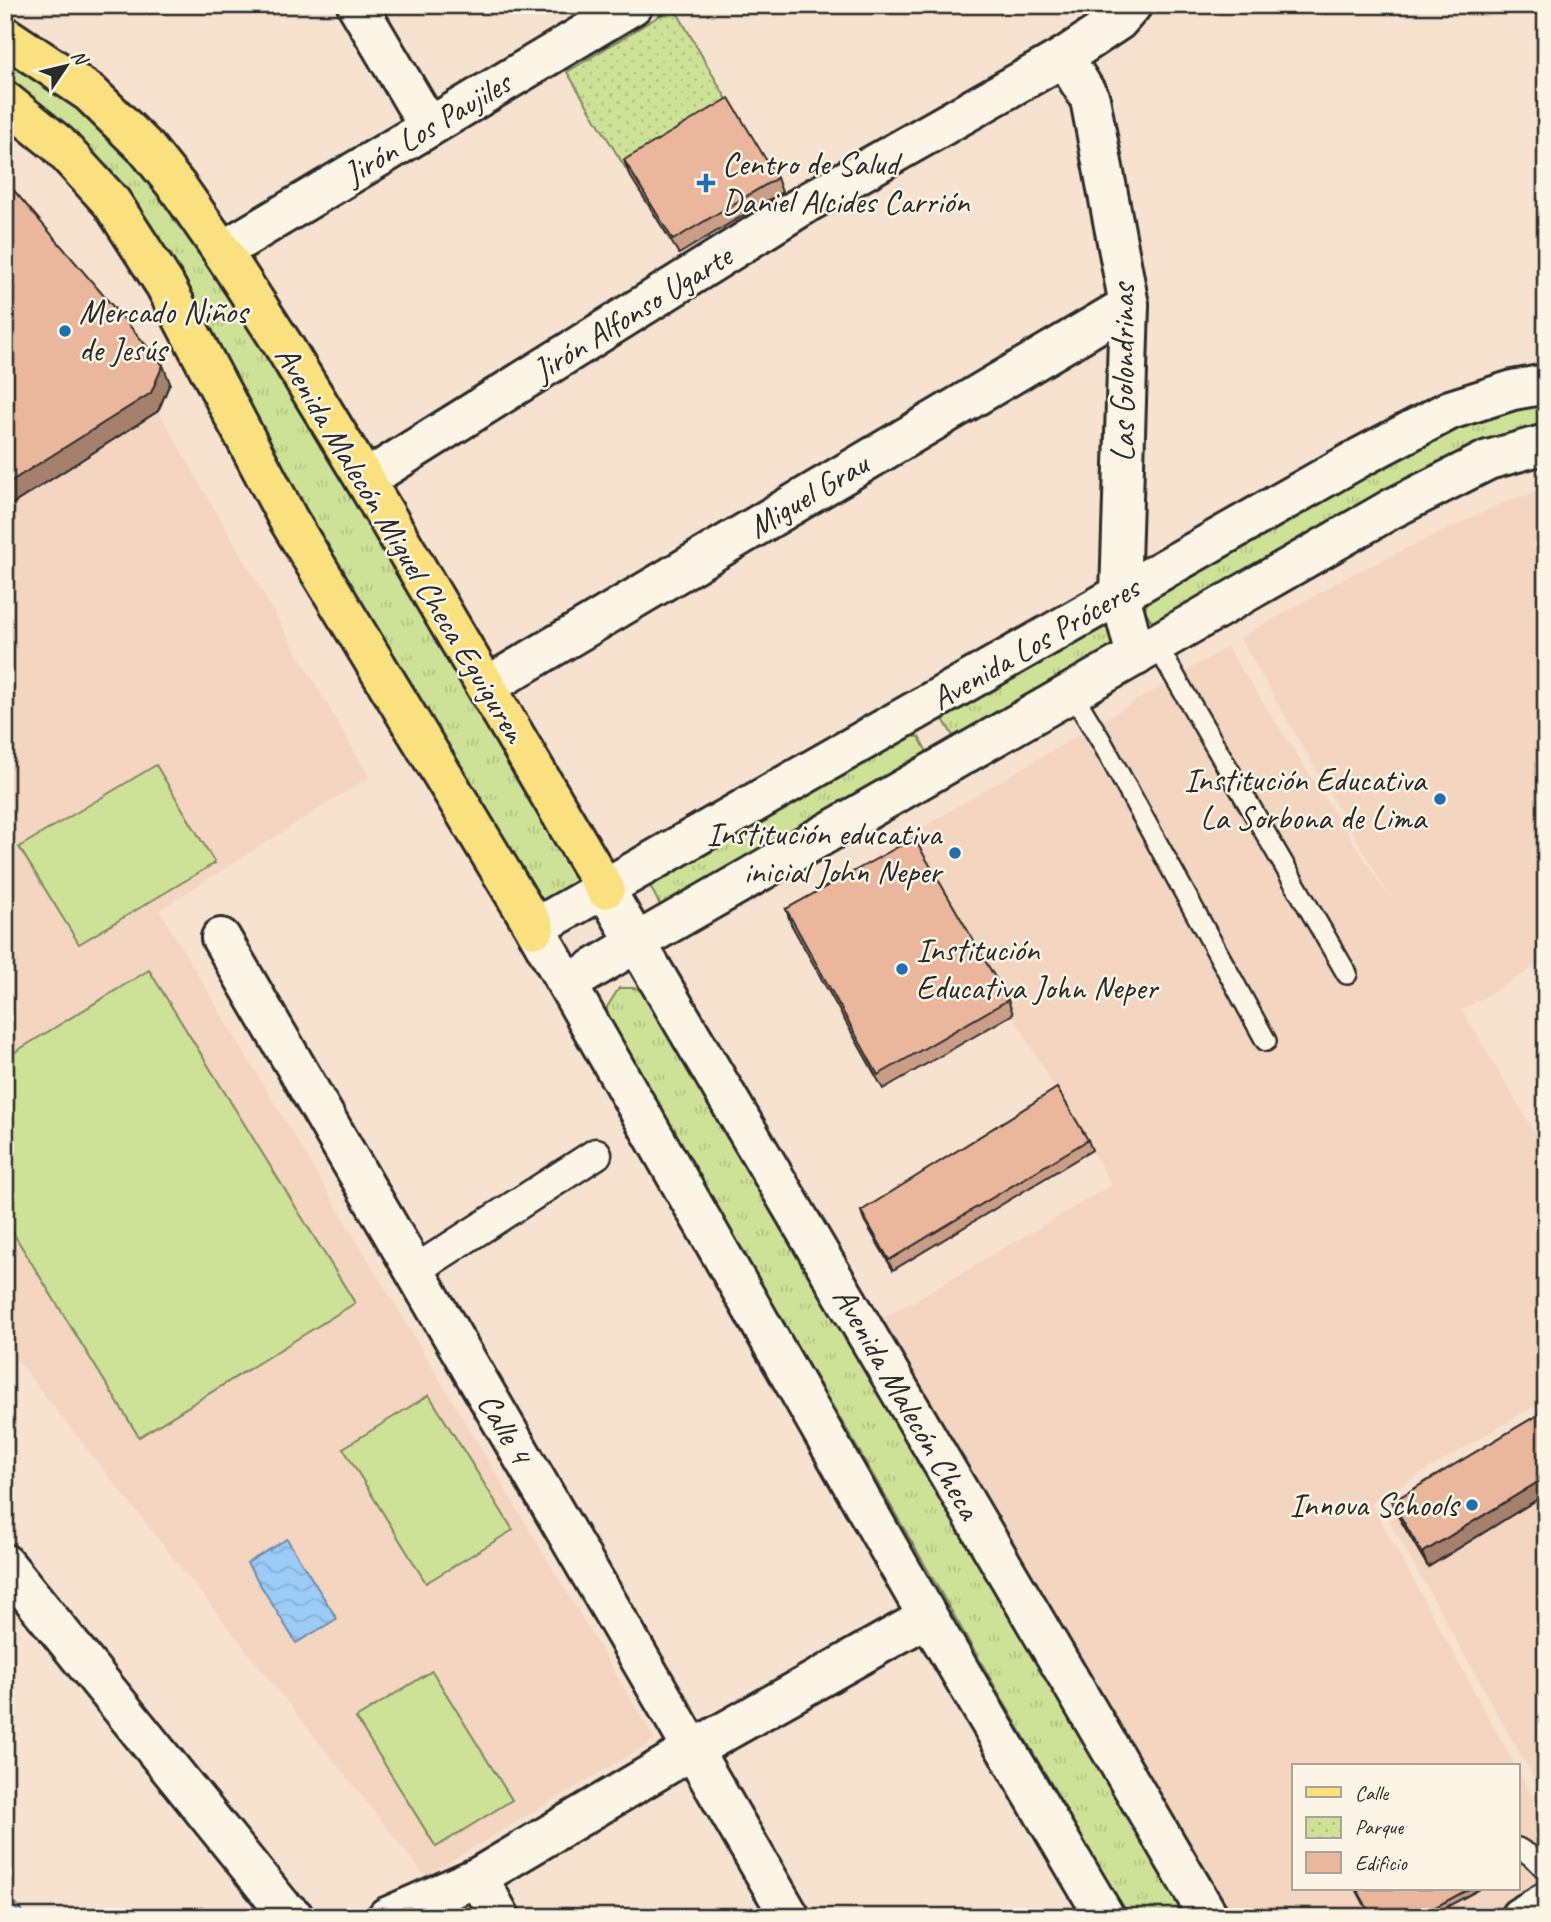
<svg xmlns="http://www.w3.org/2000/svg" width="1551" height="1922" font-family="Caveat,sans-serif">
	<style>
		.built { fill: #f3d5c0 }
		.grass { fill: url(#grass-tufts); stroke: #7c8661; stroke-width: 2 }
		.park { fill: url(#park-dots); stroke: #7c8661; stroke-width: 2 }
		.pitch { fill: #cee297; stroke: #7c8661; stroke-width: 2 }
		.water { fill: url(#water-waves); stroke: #6e8ba5; stroke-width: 2 }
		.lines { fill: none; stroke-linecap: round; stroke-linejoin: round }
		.service-casing { stroke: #2b2b2b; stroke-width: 24 }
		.pedestrian-casing { stroke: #2b2b2b; stroke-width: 35 }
		.minor-casing { stroke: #2b2b2b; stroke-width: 44 }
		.secondary-casing { stroke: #2b2b2b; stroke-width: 44 }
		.primary-casing { stroke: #2b2b2b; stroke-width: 44 }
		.service { stroke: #fcf5e5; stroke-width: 19 }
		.pedestrian { stroke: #fcf5e5; stroke-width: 30 }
		.minor { stroke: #fcf5e5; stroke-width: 38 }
		.secondary { stroke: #fcf5e5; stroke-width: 38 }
		.primary { stroke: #fbe080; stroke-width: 38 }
		.wall { fill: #c99d86; stroke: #2b2b2b; stroke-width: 2 }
		.shaded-wall { fill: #a4806d; stroke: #2b2b2b; stroke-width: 2 }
		.building { fill: #eab79c; stroke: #2b2b2b; stroke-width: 2 }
		.poi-dot { fill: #1f6fb2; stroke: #fcf5e5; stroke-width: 2.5 }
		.labels { text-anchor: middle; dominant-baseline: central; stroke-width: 5; stroke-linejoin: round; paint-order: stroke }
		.street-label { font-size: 33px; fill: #2b2b2b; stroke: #fcf5e5 }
		.poi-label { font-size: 33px; fill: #2b2b2b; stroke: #fcf5e5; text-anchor: start }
	</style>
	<defs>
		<pattern id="grass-tufts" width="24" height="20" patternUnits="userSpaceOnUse" patternTransform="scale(1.75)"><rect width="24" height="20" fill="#cee297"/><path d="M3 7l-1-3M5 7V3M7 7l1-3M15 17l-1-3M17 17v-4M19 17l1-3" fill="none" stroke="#b1c282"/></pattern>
		<pattern id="park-dots" width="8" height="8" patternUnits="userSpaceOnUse" patternTransform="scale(1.75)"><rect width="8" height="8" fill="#cee297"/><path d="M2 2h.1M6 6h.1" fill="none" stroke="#b1c282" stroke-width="1.8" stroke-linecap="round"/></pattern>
		<pattern id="water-waves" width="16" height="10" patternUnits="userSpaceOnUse" patternTransform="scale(1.75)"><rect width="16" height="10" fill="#9bcbf7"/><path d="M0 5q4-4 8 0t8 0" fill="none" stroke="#86aed4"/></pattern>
	</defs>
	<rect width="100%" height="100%" fill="#f7e2cf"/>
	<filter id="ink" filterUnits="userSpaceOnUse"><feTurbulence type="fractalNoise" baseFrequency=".0143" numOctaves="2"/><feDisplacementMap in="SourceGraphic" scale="14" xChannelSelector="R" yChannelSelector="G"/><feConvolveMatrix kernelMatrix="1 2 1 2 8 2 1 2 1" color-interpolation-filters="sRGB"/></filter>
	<g filter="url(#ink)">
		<g class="built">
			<path d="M158 411 369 777 159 910 655 1740 425 1876 5 1345V508Z"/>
			<path d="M1546 490V960L1462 1010 1546 1152V1399L1371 1503 1515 1766H1294V1889H1518V1771L1546 1823V1889L1495 1917H1157L820 1352 898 1310 1112 1185 908 836 1227 647 1396 908 1240 638 1343 579 1506 501Z"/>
			<path d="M1546 1427V1800L1389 1520Z"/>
		</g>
		<g class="grass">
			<path d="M5 48 112 132 231 289 578 873 570 892 543 903 527 892 291 487 259 420 198 310 5 82Z"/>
			<path d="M1546 398V431L1167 625 1153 623 1144 609 1149 601 1394 457 1505 407Z"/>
			<path d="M1100 624 1107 628 1118 646 963 741 953 736 943 719 950 709Z"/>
			<path d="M906 736 919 737 927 752 923 764 673 907 660 905 650 886 656 873Z"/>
			<path d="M619 988H636L652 998 1188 1917H1128L843 1423 606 1028 607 1007Z"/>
		</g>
		<path class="park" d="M674 7 734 112 629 174 567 72Z"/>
		<g class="pitch">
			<path d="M156 765 215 863 79 944 19 847Z"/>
			<path d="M149 970 355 1303 139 1437 5 1220V1058Z"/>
			<path d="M429 1395 513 1530 426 1583 343 1448Z"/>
			<path d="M432 1671 512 1800 436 1847 356 1718Z"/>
		</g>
		<g class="water">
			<path d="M287 1539 337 1619 296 1643 247 1563Z"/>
			<path d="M5 1891 27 1917H5Z"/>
		</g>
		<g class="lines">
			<defs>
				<g id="service">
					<path d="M1156 644 1347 974"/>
					<path d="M1072 693 1100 739 1266 1041"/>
					<path d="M1518 1848 1533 1857 1546 1870"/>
				</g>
				<path id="pedestrian" d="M414 1271 596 1154"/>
				<g id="minor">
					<path d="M357 5 429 127"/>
					<path d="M1064 57 1090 99 1129 305 1120 595 1136 656"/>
					<path d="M222 251 633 5"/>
					<path d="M365 480 810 201 1064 57 1118 21 1132 5"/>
					<path d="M487 686 1129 305"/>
					<path d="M221 938 790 1917"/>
					<path d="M5 1564 282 1907 294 1917"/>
					<path d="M478 1877 500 1917"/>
					<path d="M387 1917 478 1877 692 1750 928 1617"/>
					<path d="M1520 1917 1546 1902"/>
				</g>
				<g id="secondary">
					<path d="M605 889 1209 1917"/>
					<path d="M568 984 658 930 1391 509 1488 460 1546 444"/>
					<path d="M1105 1917 928 1617 535 928 1359 458 1450 410 1513 390 1546 384"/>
				</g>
				<g id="primary">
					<path d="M5 36 90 93 147 149 179 189 222 251 285 348 365 480 605 889"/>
					<path d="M5 101 58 144 112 203 165 285 288 519 535 928"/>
				</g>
			</defs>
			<use href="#service" class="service-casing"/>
			<use href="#pedestrian" class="pedestrian-casing"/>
			<use href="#minor" class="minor-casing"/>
			<use href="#secondary" class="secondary-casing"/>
			<use href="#primary" class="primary-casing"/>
			<use href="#service" class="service"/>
			<use href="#pedestrian" class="pedestrian"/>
			<use href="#minor" class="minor"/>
			<use href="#secondary" class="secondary"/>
			<use href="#primary" class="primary"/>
		</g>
		<g class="wall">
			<path d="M624 160 777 178 782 192 679 254 629 174Z"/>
			<path d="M5 180 170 383 158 411 11 505 5 497Z"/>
			<path d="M786 909 1008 1000 1013 1014 883 1089 791 924Z"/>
			<path d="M1088 1140 1092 1150 893 1270 864 1220 861 1211Z"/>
			<path d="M1546 1410V1494L1428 1567 1398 1516 1392 1502Z"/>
			<path d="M1356 1889H1480L1428 1917H1371Z"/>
		</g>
		<g class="shaded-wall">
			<path d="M163 365 170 383 158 411 11 505 5 489V485Z"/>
			<path d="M1546 1477V1494L1428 1567 1422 1553Z"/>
		</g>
		<g class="building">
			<path d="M729 98 777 178 673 240 624 160Z"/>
			<path d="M5 180 163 365 151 393 5 485Z"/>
			<path d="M914 838 1008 1000 878 1075 786 909Z"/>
			<path d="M1057 1088 1088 1140 889 1260 861 1211Z"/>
			<path d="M1546 1410V1477L1422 1553 1392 1502Z"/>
			<path d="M1357 1889H1469L1417 1917H1372Z"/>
		</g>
	</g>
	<g class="poi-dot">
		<path d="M702.5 172.5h7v7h7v7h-7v7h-7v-7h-7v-7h7z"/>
		<circle cx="65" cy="331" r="7"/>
		<circle cx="1440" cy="799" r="7"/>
		<circle cx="955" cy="853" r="7"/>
		<circle cx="902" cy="969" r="7"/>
		<circle cx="1472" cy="1505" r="7"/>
	</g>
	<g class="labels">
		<g class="street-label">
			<text transform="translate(427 128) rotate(-31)">Jirón Los Paujiles</text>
			<text transform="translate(632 313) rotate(-32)">Jirón Alfonso Ugarte</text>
			<text transform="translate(1123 373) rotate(-90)">Las Golondrinas</text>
			<text transform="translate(808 495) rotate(-31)">Miguel Grau</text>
			<text transform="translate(401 544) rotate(59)">Avenida Malecón Miguel Checa Eguiguren</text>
			<text transform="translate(1035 643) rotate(-30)">Avenida Los Próceres</text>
			<text transform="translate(907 1403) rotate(60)">Avenida Malecón Checa</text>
			<text transform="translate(505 1428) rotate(60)">Calle 4</text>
		</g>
		<g class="poi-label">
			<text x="722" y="164">Centro de Salud<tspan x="722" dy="38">Daniel Alcides Carrión</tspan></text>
			<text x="79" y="312">Mercado Niños<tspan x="79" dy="38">de Jesús</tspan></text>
			<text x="1426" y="780" text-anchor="end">Institución Educativa<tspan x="1426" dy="38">La Sorbona de Lima</tspan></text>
			<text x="941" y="834" text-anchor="end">Institución educativa<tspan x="941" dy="38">inicial John Neper</tspan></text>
			<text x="916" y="950">Institución<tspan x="916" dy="38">Educativa John Neper</tspan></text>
			<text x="1458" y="1505" text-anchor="end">Innova Schools</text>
		</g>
	</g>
	<rect width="1551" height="1922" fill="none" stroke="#fcf5e5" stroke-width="28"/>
	<rect x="14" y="14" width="1523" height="1894" fill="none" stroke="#2b2b2b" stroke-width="2.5" filter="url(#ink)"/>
	<rect x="1292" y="1764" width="228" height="126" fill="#fcf5e5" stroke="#a8a49b" stroke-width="2"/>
	<rect x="1306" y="1787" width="35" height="10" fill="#fbe080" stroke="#a8a49b" stroke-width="2"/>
	<text x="1355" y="1800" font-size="21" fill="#2b2b2b">Calle</text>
	<rect x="1306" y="1817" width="35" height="21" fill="url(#park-dots)" stroke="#a8a49b" stroke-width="2"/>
	<text x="1355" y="1834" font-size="21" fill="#2b2b2b">Parque</text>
	<rect x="1306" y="1852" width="35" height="21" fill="#eab79c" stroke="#a8a49b" stroke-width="2"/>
	<text x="1355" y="1870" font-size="21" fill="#2b2b2b">Edificio</text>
	<g transform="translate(66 66) rotate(55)" stroke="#fcf5e5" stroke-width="5" paint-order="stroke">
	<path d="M0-5L12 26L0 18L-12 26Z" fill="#2b2b2b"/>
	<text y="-10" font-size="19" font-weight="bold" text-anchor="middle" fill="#2b2b2b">N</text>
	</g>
</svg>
